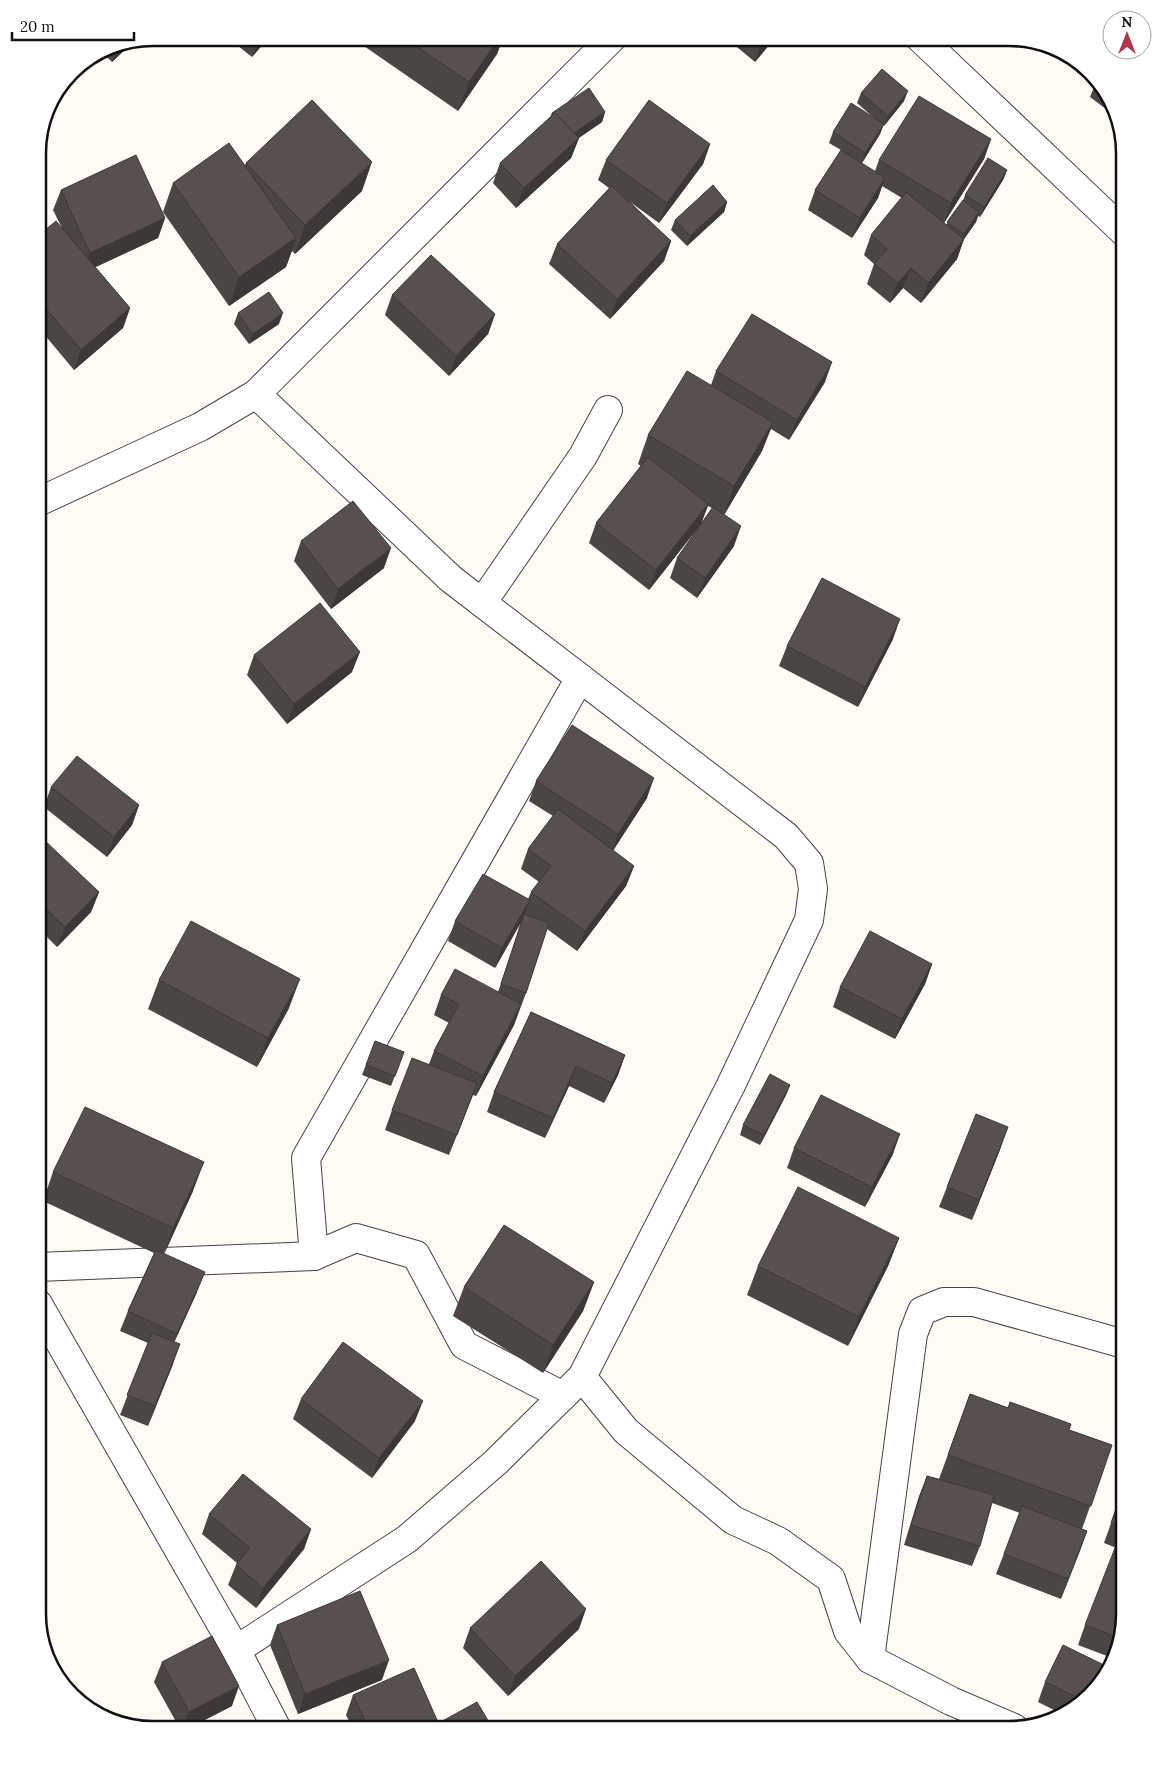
<svg xmlns="http://www.w3.org/2000/svg" width="1162" height="1767" font-family="Lora,serif">
	<style>
		.lines { fill: none; stroke-linecap: round; stroke-linejoin: round }
		.minor-casing { stroke: #434343; stroke-width: 30 }
		.minor { stroke: #fff; stroke-width: 28 }
		.wall { fill: #4b4543 }
		.shaded-wall { fill: #3d3837 }
		.building { fill: #57504e; stroke: #3d3837 }
		.rim { fill: none; stroke: #101010; stroke-width: 2.5 }
	</style>
	<rect width="100%" height="100%" fill="#fefbf4"/>
	<g class="lines">
		<defs>
			<g id="minor">
				<path d="M920 38 1124 232"/>
				<path d="M38 502 200 427 256 394 612 38"/>
				<path d="M482 603 583 456 608 410"/>
				<path d="M38 1267 314 1256"/>
				<path d="M38 1304 236 1650 277 1729"/>
				<path d="M582 1377 626 1431 733 1520 778 1541 831 1579 848 1631 870 1659 951 1701 1014 1728"/>
				<path d="M563 1396 464 1345 416 1255 356 1238 314 1256 306 1158 580 678"/>
				<path d="M236 1650 407 1539 496 1462 582 1377 731 1085 809 920 813 889 809 863 786 836 451 579 256 394"/>
				<path d="M870 1659 913 1334 922 1311 944 1302H974L1124 1344"/>
			</g>
		</defs>
		<use href="#minor" class="minor-casing"/>
		<use href="#minor" class="minor"/>
	</g>
	<g class="wall">
		<path d="M228 38H268L252 57Z"/>
		<path d="M363 38H503L497 54 458 111 361 44Z"/>
		<path d="M726 38H775L755 62Z"/>
		<path d="M134 41 112 62 101 51 109 46Z"/>
		<path d="M1096 82 1109 96 1114 115 1090 97Z"/>
		<path d="M861 93 904 101 884 126 883 125 880 134 862 163 875 171 879 160 991 139 984 159 944 223 946 225 963 201 965 195 1007 170 1003 180 980 217 978 216 976 222 964 239 957 259 921 303 903 288 890 303 867 284 874 264 864 255 871 235 902 198 882 186 878 198 852 238 808 210 815 190 841 150 829 143 833 132 874 118 857 103Z"/>
		<path d="M605 112 602 122 579 138 571 158 516 208 493 183 500 163 550 117 552 113Z"/>
		<path d="M710 144 703 164 659 223 630 202 671 241 664 261 610 319 549 264 557 244 609 188 598 180 606 160Z"/>
		<path d="M246 163 362 191 295 254 292 251 286 267 229 306 163 212 173 183 245 165Z"/>
		<path d="M61 190 165 218 158 238 95 267 130 308 123 328 74 370 38 327V236L62 228 53 210Z"/>
		<path d="M727 202 724 212 687 246 671 230 675 220Z"/>
		<path d="M392 295 495 314 488 334 449 376 385 315Z"/>
		<path d="M238 313 279 324 249 344 234 324Z"/>
		<path d="M716 371 825 382 789 440 771 429 762 451 724 515 734 546 697 598 670 578 677 558 712 508 708 506 701 524 649 590 589 543 596 523 641 466 638 464 648 435 711 385Z"/>
		<path d="M301 541 384 568 331 609 294 561Z"/>
		<path d="M893 639 858 707 779 666 787 646Z"/>
		<path d="M254 655 352 672 287 724 247 675Z"/>
		<path d="M536 781 647 798 613 850 634 866 626 886 577 951 547 929 526 993 514 1025 476 1096 473 1095 449 1155 385 1130 392 1110 429 1064 434 1051 449 1023 434 1015 441 995 498 992 522 921 495 968 448 941 455 921 528 899 531 892 539 882 521 869 528 849 553 816 529 801Z"/>
		<path d="M51 787 139 805 132 825 107 857 44 807Z"/>
		<path d="M38 840 99 892 91 912 57 947 38 928Z"/>
		<path d="M932 964 925 984 895 1039 833 1007 840 987Z"/>
		<path d="M159 980 289 1008 257 1067 148 1009Z"/>
		<path d="M531 1012 625 1055 618 1075 604 1103 569 1086 545 1138 487 1112 494 1092Z"/>
		<path d="M375 1041 404 1052 391 1086 362 1075Z"/>
		<path d="M790 1085 786 1095 760 1145 740 1135 743 1125Z"/>
		<path d="M1001 1147 972 1220 939 1207 947 1187Z"/>
		<path d="M794 1148 893 1154 865 1207 787 1168Z"/>
		<path d="M53 1172 193 1191 164 1253 197 1292 174 1342 173 1364 148 1426 120 1415 148 1343 120 1331 128 1311 154 1253 43 1201Z"/>
		<path d="M899 1238 888 1266 848 1346 747 1295 758 1266Z"/>
		<path d="M594 1282 583 1311 543 1373 453 1316 464 1287Z"/>
		<path d="M970 1394 1112 1445 1082 1529 1087 1531 1061 1599 996 1574 1020 1513 992 1503 980 1546 972 1566 904 1545 919 1496 927 1476 939 1479Z"/>
		<path d="M301 1399 415 1421 372 1478 293 1419Z"/>
		<path d="M1124 1486V1551L1104 1543Z"/>
		<path d="M209 1514 311 1529 304 1549 256 1608 228 1585 236 1565 237 1563 202 1534Z"/>
		<path d="M1124 1614 1109 1672 1066 1714 1064 1715 1038 1702 1045 1682 1103 1664 1107 1656 1078 1645 1085 1625Z"/>
		<path d="M277 1625 382 1680 298 1714 270 1645Z"/>
		<path d="M470 1628 579 1629 508 1696 463 1648Z"/>
		<path d="M162 1662 232 1706 187 1729H180L154 1682Z"/>
		<path d="M353 1695 435 1726 493 1729H353L346 1715Z"/>
	</g>
	<g class="shaded-wall">
		<path d="M260 38H268L252 57Z"/>
		<path d="M499 38H503L497 54 458 111 469 82Z"/>
		<path d="M766 38H775L755 62 762 42Z"/>
		<path d="M134 41 112 62 118 44Z"/>
		<path d="M908 91 904 101 884 126 888 116Z"/>
		<path d="M605 112 602 122 565 147 568 137Z"/>
		<path d="M884 124 880 134 862 163 865 153Z"/>
		<path d="M579 138 571 158 516 208 524 188Z"/>
		<path d="M991 139 984 159 944 223 951 203Z"/>
		<path d="M710 144 703 164 659 223 667 203Z"/>
		<path d="M372 162 362 191 295 254 305 225Z"/>
		<path d="M1007 170 1003 180 980 217 984 207Z"/>
		<path d="M885 178 878 198 852 238 860 218Z"/>
		<path d="M727 202 724 212 687 246 690 236Z"/>
		<path d="M979 212 976 222 962 242 964 239 957 259 921 303 928 283 960 244 964 234Z"/>
		<path d="M165 218 158 238 83 273 90 253Z"/>
		<path d="M296 238 286 267 229 306 239 277Z"/>
		<path d="M671 241 664 261 610 319 617 299Z"/>
		<path d="M911 268 903 288 890 303 898 283Z"/>
		<path d="M130 308 123 328 74 370 81 350Z"/>
		<path d="M283 313 279 324 249 344 253 334Z"/>
		<path d="M495 314 488 334 449 376 456 356Z"/>
		<path d="M832 362 825 382 789 440 797 420Z"/>
		<path d="M773 422 762 451 724 515 734 486Z"/>
		<path d="M708 504 701 524 649 590 656 570Z"/>
		<path d="M741 526 734 546 697 598 705 578Z"/>
		<path d="M391 548 384 568 331 609 338 589Z"/>
		<path d="M900 619 893 639 858 707 865 687Z"/>
		<path d="M360 652 352 672 287 724 294 704Z"/>
		<path d="M654 778 647 798 611 854 618 834Z"/>
		<path d="M44 792 38 809V796Z"/>
		<path d="M139 805 132 825 107 857 114 837Z"/>
		<path d="M634 866 626 886 577 951 585 931Z"/>
		<path d="M99 892 91 912 57 947 65 927Z"/>
		<path d="M530 900 522 920 495 968 502 948Z"/>
		<path d="M932 964 925 984 895 1039 902 1019Z"/>
		<path d="M300 979 289 1008 257 1067 268 1038Z"/>
		<path d="M521 1004 514 1025 476 1096 483 1076Z"/>
		<path d="M625 1055 618 1075 604 1103 612 1083Z"/>
		<path d="M576 1066 569 1086 545 1138 553 1118Z"/>
		<path d="M790 1085 786 1095 760 1145 764 1135Z"/>
		<path d="M1008 1127 1001 1147 972 1220 979 1200Z"/>
		<path d="M900 1134 893 1154 865 1207 872 1187Z"/>
		<path d="M204 1162 193 1191 163 1257 173 1228Z"/>
		<path d="M899 1238 888 1266 848 1346 859 1317Z"/>
		<path d="M205 1272 197 1292 169 1354 177 1334Z"/>
		<path d="M594 1282 583 1311 543 1373 553 1345Z"/>
		<path d="M180 1344 173 1364 148 1426 155 1406Z"/>
		<path d="M423 1401 415 1421 372 1478 379 1458Z"/>
		<path d="M311 1529 304 1549 256 1608 263 1588Z"/>
		<path d="M1087 1531 1080 1551 1061 1599 1068 1579Z"/>
		<path d="M586 1609 579 1629 508 1696 515 1676Z"/>
		<path d="M389 1660 382 1680 298 1714 305 1694Z"/>
		<path d="M239 1686 232 1706 187 1729H182L189 1712Z"/>
		<path d="M437 1720 434 1729H416Z"/>
	</g>
	<g class="building">
		<path d="M404 38H499L469 82Z"/>
		<path d="M757 38H766L762 42Z"/>
		<path d="M882 69 908 91 888 116 861 93Z"/>
		<path d="M589 88 605 112 574 133 555 113 553 115 552 113Z"/>
		<path d="M919 96 991 139 951 203 879 160Z"/>
		<path d="M312 100 372 162 305 225 246 163Z"/>
		<path d="M649 100 710 144 667 203 606 160Z"/>
		<path d="M851 103 884 124 865 153 833 132Z"/>
		<path d="M555 113 579 138 524 188 500 163Z"/>
		<path d="M229 143 296 238 239 277 173 183Z"/>
		<path d="M841 150 885 178 860 218 815 190Z"/>
		<path d="M136 155 165 218 90 253 61 190Z"/>
		<path d="M988 158 1007 170 984 207 965 195Z"/>
		<path d="M713 185 727 202 690 236 675 220Z"/>
		<path d="M612 186 671 241 617 299 557 244Z"/>
		<path d="M906 192 964 239 928 283 911 268 898 283 874 264 887 249 871 235Z"/>
		<path d="M963 200 979 212 964 234 947 222Z"/>
		<path d="M56 221 130 308 81 350 38 299V236Z"/>
		<path d="M431 255 495 314 456 356 392 295Z"/>
		<path d="M269 292 283 313 253 334 238 313Z"/>
		<path d="M752 314 832 362 797 420 716 371Z"/>
		<path d="M687 371 773 422 734 486 648 435Z"/>
		<path d="M648 457 708 504 656 570 596 523Z"/>
		<path d="M353 501 391 548 338 589 301 541Z"/>
		<path d="M713 507 741 526 705 578 677 558Z"/>
		<path d="M822 578 900 619 865 687 787 646Z"/>
		<path d="M320 603 360 652 294 704 254 655Z"/>
		<path d="M572 725 654 778 618 834 536 781Z"/>
		<path d="M77 756 139 805 114 837 51 787Z"/>
		<path d="M38 784 44 792 38 796Z"/>
		<path d="M558 809 634 866 585 931 531 892 551 866 528 849Z"/>
		<path d="M41 837 99 892 65 927 38 901V840Z"/>
		<path d="M483 874 530 900 502 948 455 921Z"/>
		<path d="M524 914 549 923 526 993 501 984Z"/>
		<path d="M191 921 300 979 268 1038 159 980Z"/>
		<path d="M870 931 932 964 902 1019 840 987Z"/>
		<path d="M455 969 521 1004 483 1076 434 1051 459 1004 441 995Z"/>
		<path d="M531 1012 625 1055 612 1083 576 1066 553 1118 494 1092Z"/>
		<path d="M375 1041 404 1052 395 1076 366 1065Z"/>
		<path d="M412 1058 477 1083 457 1135 392 1110Z"/>
		<path d="M770 1074 790 1085 764 1135 743 1125Z"/>
		<path d="M821 1095 900 1134 872 1187 794 1148Z"/>
		<path d="M85 1107 204 1162 173 1228 53 1172Z"/>
		<path d="M976 1114 1008 1127 979 1200 947 1187Z"/>
		<path d="M798 1187 899 1238 859 1317 758 1266Z"/>
		<path d="M504 1225 594 1282 553 1345 464 1287Z"/>
		<path d="M156 1250 205 1272 177 1334 128 1311Z"/>
		<path d="M152 1333 180 1344 155 1406 127 1395Z"/>
		<path d="M343 1342 423 1401 379 1458 301 1399Z"/>
		<path d="M970 1394 1008 1408 1010 1402 1071 1424 1069 1430 1112 1445 1091 1506 948 1455Z"/>
		<path d="M243 1474 311 1529 263 1588 236 1565 250 1548 209 1514Z"/>
		<path d="M927 1476 994 1495 980 1546 911 1525Z"/>
		<path d="M1124 1486V1528L1111 1523Z"/>
		<path d="M1022 1506 1087 1531 1068 1579 1004 1554Z"/>
		<path d="M1115 1548 1124 1551V1614L1112 1659 1106 1657 1114 1636 1085 1625Z"/>
		<path d="M541 1561 586 1609 515 1676 470 1628Z"/>
		<path d="M360 1591 389 1660 305 1694 277 1625Z"/>
		<path d="M212 1636 239 1686 189 1712 162 1662Z"/>
		<path d="M1063 1645 1110 1668 1109 1672 1081 1699 1045 1682Z"/>
		<path d="M414 1668 437 1720 416 1729H369L353 1695Z"/>
		<path d="M477 1702 493 1729H428Z"/>
	</g>
	<path d="M0 0H1162V1767H0ZM153 46H1009A107 107 0 0 1 1116 153V1614A107 107 0 0 1 1009 1721H153A107 107 0 0 1 46 1614V153A107 107 0 0 1 153 46Z" fill="#fff" fill-rule="evenodd"/>
	<path class="rim" d="M153 46H1009A107 107 0 0 1 1116 153V1614A107 107 0 0 1 1009 1721H153A107 107 0 0 1 46 1614V153A107 107 0 0 1 153 46Z"/>
	<g transform="translate(1127 35)"><circle r="24" fill="#ffffff" stroke="#9f9f9f"/>
	<path d="M0-4L9 19L0 12L-9 19Z" fill="#af394c"/>
	<text y="-8" font-size="14" font-weight="bold" text-anchor="middle" fill="#101010">N</text>
	</g>
	<path d="M12 32v8h122v-8" fill="none" stroke="#101010" stroke-width="2.5"/>
	<text x="20" y="32" font-size="15" fill="#101010" stroke="#ffffff" stroke-width="4" paint-order="stroke">20 m</text>
</svg>
